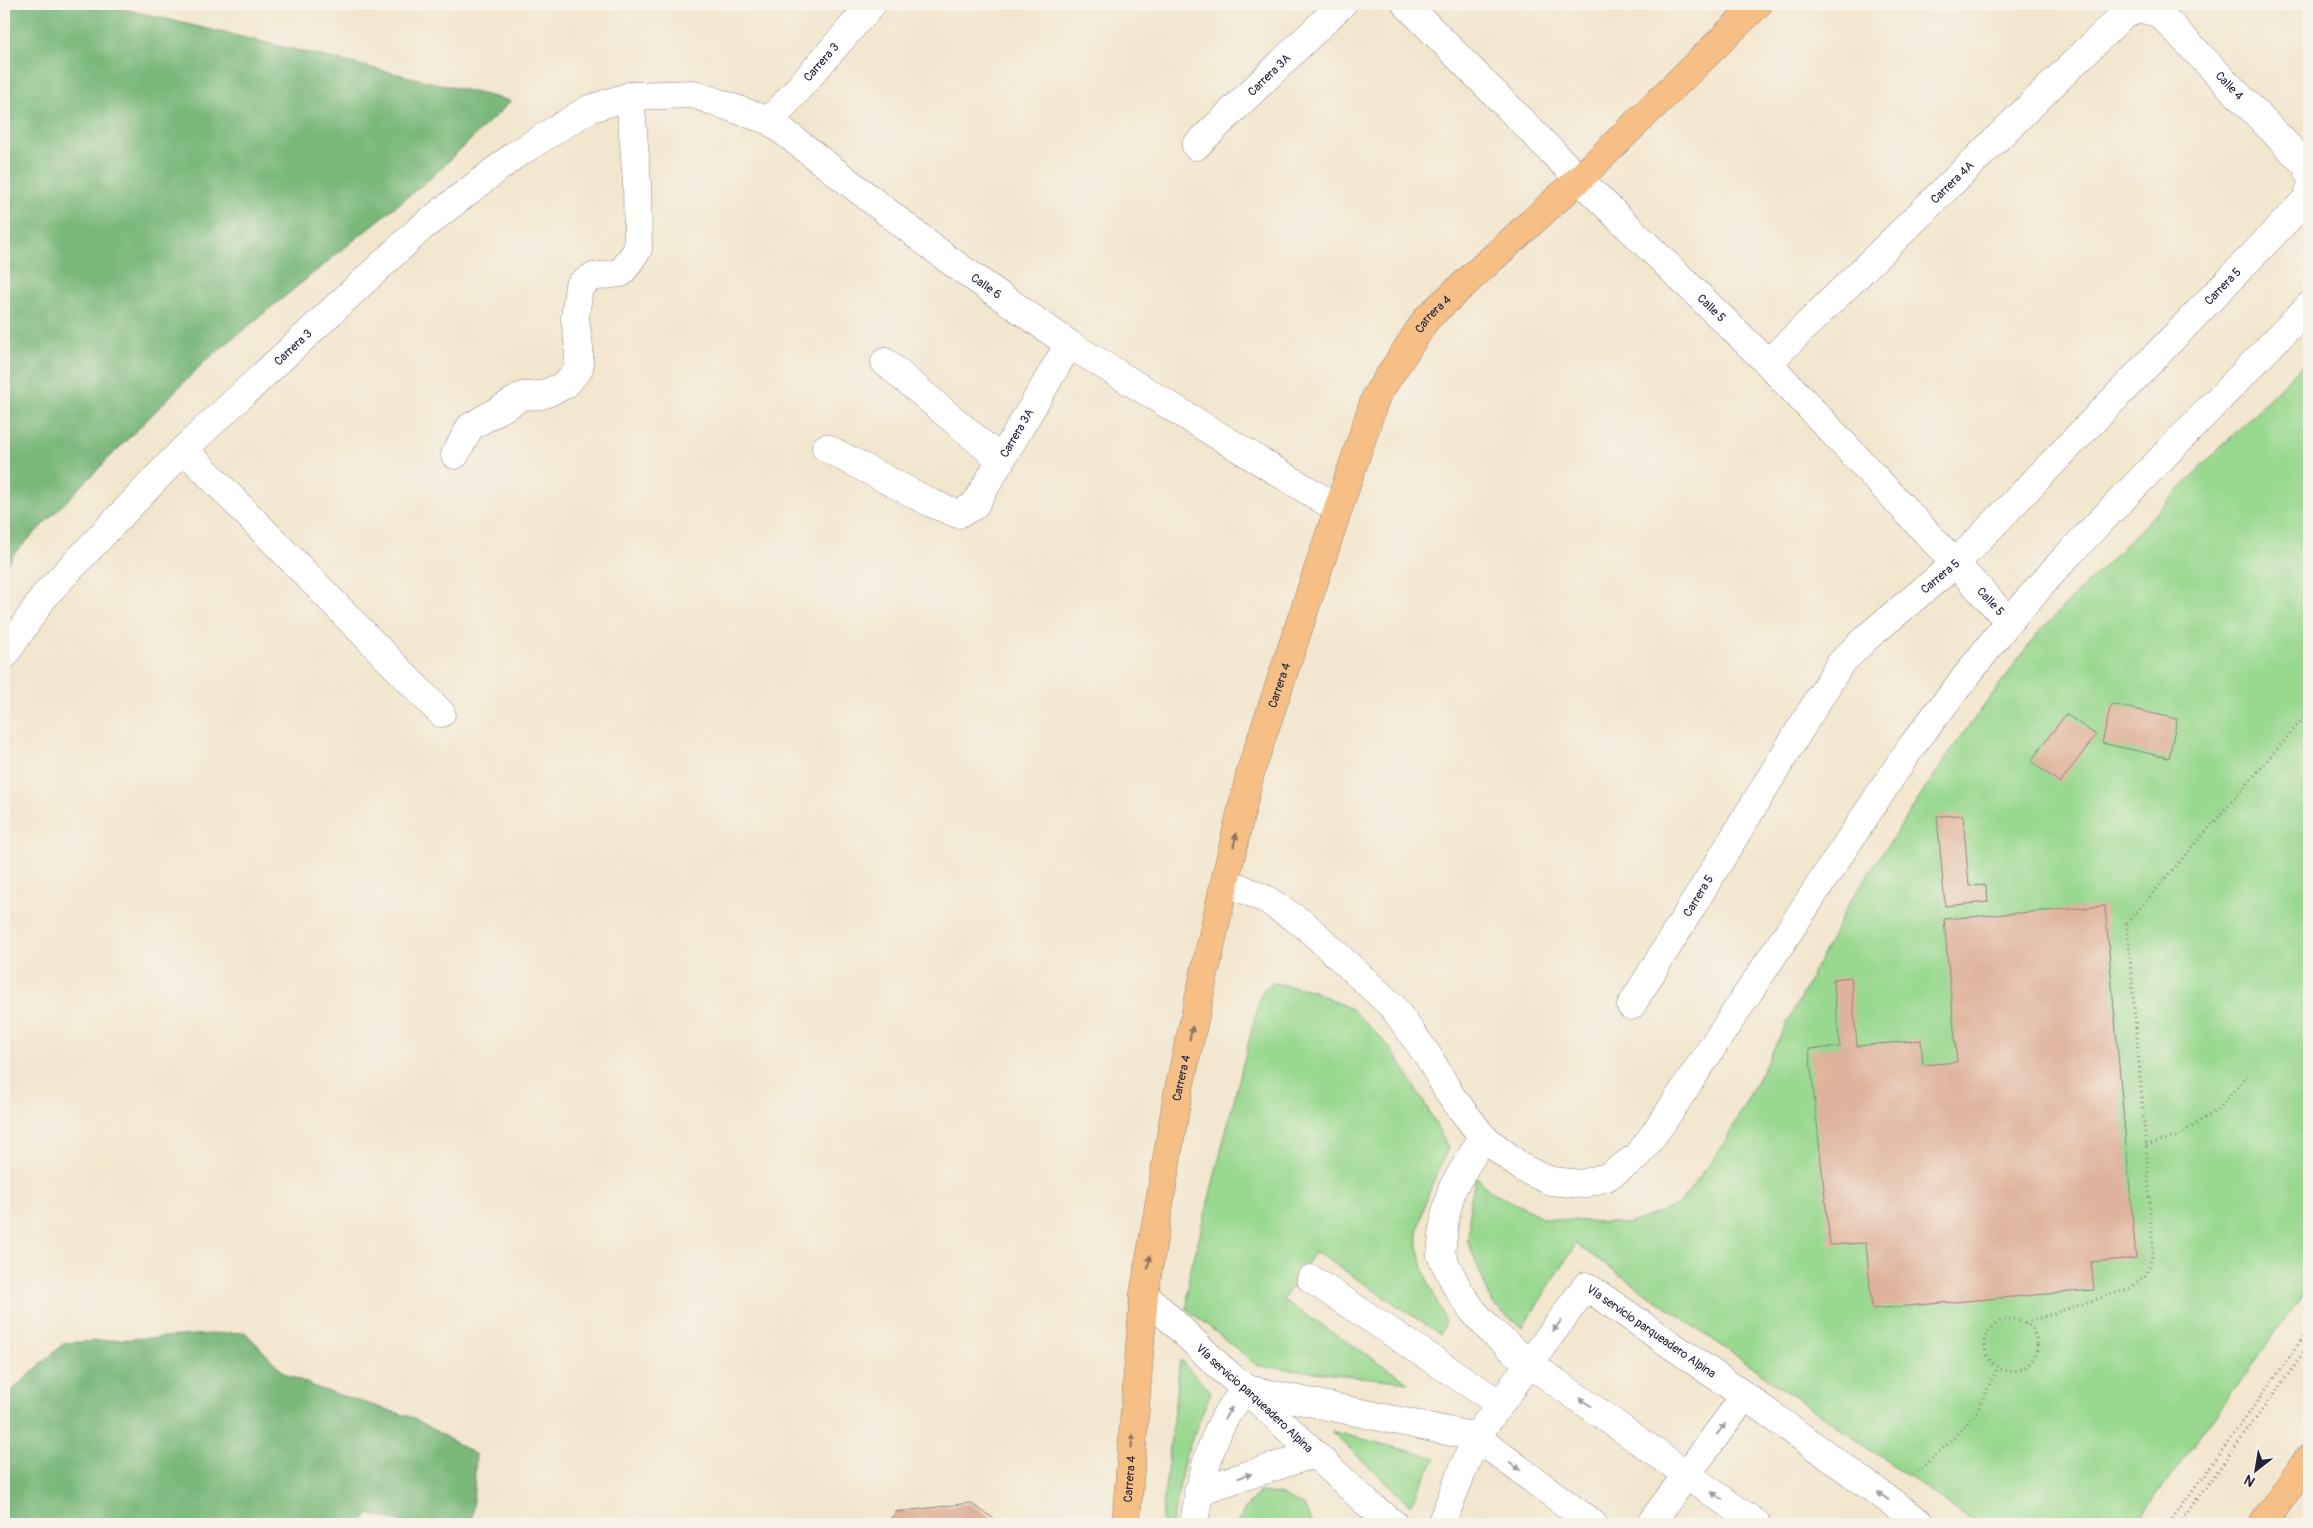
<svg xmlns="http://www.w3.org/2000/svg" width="2313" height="1528" font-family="Pangolin,sans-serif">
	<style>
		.green { fill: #98d88f; stroke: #5d7d65 }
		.forest { fill: #7ab87a; stroke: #4e6d5a }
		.building { fill: #dfb29b }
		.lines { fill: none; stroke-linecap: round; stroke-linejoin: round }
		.minor-casing { stroke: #8a8484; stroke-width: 29 }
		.major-casing { stroke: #8a8484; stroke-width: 29 }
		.path { stroke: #8a8484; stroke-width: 3; stroke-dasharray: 1 4; stroke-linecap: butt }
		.minor { stroke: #fff; stroke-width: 28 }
		.major { stroke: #f5bf86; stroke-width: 28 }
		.oneway { fill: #8c7060 }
		.oneway2 { fill: #9c9ca7 }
		.labels { text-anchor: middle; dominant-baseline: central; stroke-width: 4; stroke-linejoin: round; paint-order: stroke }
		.street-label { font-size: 12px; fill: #22223b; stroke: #f7f3e8 }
	</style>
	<rect width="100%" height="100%" fill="#f7f3e8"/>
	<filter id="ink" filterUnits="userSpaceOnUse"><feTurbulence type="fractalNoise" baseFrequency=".02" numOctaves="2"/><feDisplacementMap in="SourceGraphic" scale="10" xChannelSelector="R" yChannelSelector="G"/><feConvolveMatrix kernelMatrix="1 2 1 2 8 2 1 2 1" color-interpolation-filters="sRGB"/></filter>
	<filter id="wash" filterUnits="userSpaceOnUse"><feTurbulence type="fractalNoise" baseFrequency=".0096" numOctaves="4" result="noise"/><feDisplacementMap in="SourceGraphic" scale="20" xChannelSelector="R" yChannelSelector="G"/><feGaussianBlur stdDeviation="1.12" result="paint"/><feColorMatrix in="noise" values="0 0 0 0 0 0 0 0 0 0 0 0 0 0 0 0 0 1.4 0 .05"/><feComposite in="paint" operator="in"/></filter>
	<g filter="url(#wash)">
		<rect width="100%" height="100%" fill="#f3e6ce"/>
		<g class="green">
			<path d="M2309 358V1288L2135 1524H1977L1576 1244 1523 1327 1510 1319 1492 1303 1468 1242 1470 1202 1476 1176 1489 1190 1544 1218 1628 1224 1678 1205 1723 1146 1851 900 1952 749 2038 633Z"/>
			<path d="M1274 983 1311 990 1353 1010 1390 1047 1428 1109 1448 1148C1437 1171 1415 1221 1418 1246 1422 1273 1435 1297 1446 1322L1440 1334 1315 1251 1283 1300 1409 1382 1258 1366 1187 1309 1189 1277 1259 1001 1263 990Z"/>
			<path d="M1180 1360 1211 1391 1185 1457 1172 1524H1161Z"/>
			<path d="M1331 1431 1436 1458 1410 1505Z"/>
			<path d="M1259 1492 1279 1494 1304 1506 1312 1524H1238L1244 1510Z"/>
		</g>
		<g class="forest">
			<path d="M4 4H103L511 101 432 177 204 362 14 554 4 569Z"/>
			<path d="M245 1332 284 1373 320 1389 414 1418 476 1455 472 1524H411L369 1514 359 1524H4V1398L64 1343Z"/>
		</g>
		<g id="blocks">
			<g class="building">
				<path d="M2111 704 2177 719 2169 758 2102 743Z"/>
				<path d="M2066 714 2096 735 2060 783 2031 761Z"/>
				<path d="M1963 815 1969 886 1986 885 1988 902 1945 906 1937 816Z"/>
				<path d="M2105 906 2136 1258 2091 1262 2094 1290 1872 1309 1866 1243 1830 1245 1809 1049 1840 1047 1833 979 1851 977 1857 1046 1921 1040 1923 1065 1957 1062 1944 919Z"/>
				<path d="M970 1503 1002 1524H886L896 1512Z"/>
			</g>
		</g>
	</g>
	<g filter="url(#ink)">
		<use href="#blocks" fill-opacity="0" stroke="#8a8484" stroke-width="1"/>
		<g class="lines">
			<defs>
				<g id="minor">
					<path id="s1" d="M1406 4 1579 179 1768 363 2009 621"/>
					<path id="s2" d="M770 121 872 4"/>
					<path id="s3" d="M1196 146 1342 4"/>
					<path d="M885 362 1001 460"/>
					<path id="s4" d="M1768 363 2124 14 2141 9 2159 13 2308 167 2309 174"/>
					<path id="s5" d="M826 448 931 503 958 514 974 506 1069 344"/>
					<path d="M184 449 441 713"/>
					<path d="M455 455 470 427 523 396 542 395 565 385 579 369V348L575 318 579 286 592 277 621 273 638 249 637 182 630 96"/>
					<path id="s6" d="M4 656 45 595 184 449 421 228 515 155 589 109 630 96 693 94 770 121 949 260 1069 344 1338 509"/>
					<path d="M1225 881 1267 900 1305 925 1393 1007 1428 1056 1451 1096 1483 1137 1524 1169 1551 1181 1582 1184 1607 1177 1638 1156 1664 1120 1911 747 2009 621 2067 556 2309 306"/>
					<path id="s7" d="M1631 1006 1840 664 1866 638 1955 564 2308 198 2309 192"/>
					<path d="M1483 1137 1452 1189 1445 1217 1441 1255 1459 1291 1473 1311 1491 1331 1530 1364 1757 1524"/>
					<path d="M1311 1279 1500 1404"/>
					<path id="s8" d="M1144 1294 1222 1369 1246 1389 1367 1503 1394 1524"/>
					<path d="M1198 1491 1314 1454"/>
					<path d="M1194 1524C1199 1488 1207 1450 1225 1417 1231 1407 1239 1398 1246 1389L1476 1437 1593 1524"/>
					<path id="s9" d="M1441 1524 1476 1437 1586 1286 1745 1396 1922 1524"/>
					<path d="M1650 1524 1745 1396"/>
				</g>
				<g id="major">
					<path id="s10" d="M1126 1524 1144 1294 1178 1093 1225 881 1251 770 1376 396 1427 318 1579 179 1758 4"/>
					<path d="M2263 1524 2309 1458"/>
				</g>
			</defs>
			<use href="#minor" class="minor-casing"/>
			<use href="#major" class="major-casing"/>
			<g class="path">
				<path d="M2146 1145 2178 1136 2218 1109 2249 1073"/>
				<circle cx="2011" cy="1345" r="26"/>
				<path d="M2025 1323 2130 1288 2147 1274 2153 1253 2146 1145 2127 923 2309 712"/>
				<path d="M1913 1475 1945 1447 1975 1415 1998 1367"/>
				<path d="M2169 1524 2309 1330"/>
				<path d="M2179 1524 2309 1346"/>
			</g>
			<use href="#minor" class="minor"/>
			<use href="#major" class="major"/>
		</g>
		<defs><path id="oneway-solid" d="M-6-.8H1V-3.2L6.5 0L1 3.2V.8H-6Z" transform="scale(1.25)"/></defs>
		<g class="oneway">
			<use href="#oneway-solid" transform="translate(1235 840) rotate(-77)"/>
			<use href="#oneway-solid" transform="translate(1191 1033) rotate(-78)"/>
			<use href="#oneway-solid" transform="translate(1149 1262) rotate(-80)"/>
			<use href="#oneway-solid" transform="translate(1132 1441) rotate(-86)"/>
		</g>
		<g class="oneway2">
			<use href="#oneway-solid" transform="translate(1557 1326) rotate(126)"/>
			<use href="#oneway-solid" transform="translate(1585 1402) rotate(-145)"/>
			<use href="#oneway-solid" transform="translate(1228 1413) rotate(-57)"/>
			<use href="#oneway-solid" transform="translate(1721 1429) rotate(-54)"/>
			<use href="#oneway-solid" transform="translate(1515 1466) rotate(37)"/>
			<use href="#oneway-solid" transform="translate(1245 1476) rotate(-18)"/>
			<use href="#oneway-solid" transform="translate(1717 1496) rotate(-145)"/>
			<use href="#oneway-solid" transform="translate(1883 1496) rotate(-144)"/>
		</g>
	</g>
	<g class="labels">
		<g class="street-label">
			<text stroke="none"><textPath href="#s2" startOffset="78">Carrera 3</textPath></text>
			<text stroke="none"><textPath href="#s3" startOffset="102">Carrera 3A</textPath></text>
			<text stroke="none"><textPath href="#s4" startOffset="636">Calle 4</textPath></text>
			<text stroke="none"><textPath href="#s4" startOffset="258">Carrera 4A</textPath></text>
			<text stroke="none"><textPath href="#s6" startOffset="1265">Calle 6</textPath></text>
			<text stroke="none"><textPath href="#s7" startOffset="939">Carrera 5</textPath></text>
			<text stroke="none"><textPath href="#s1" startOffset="431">Calle 5</textPath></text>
			<text stroke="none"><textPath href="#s10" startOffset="1260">Carrera 4</textPath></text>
			<text stroke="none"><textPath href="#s6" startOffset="424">Carrera 3</textPath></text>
			<text stroke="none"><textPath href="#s5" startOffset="250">Carrera 3A</textPath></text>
			<text stroke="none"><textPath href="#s7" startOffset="534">Carrera 5</textPath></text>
			<text stroke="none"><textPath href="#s1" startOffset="836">Calle 5</textPath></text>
			<text stroke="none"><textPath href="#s10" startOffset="855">Carrera 4</textPath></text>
			<text stroke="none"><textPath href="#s7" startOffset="129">Carrera 5</textPath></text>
			<text stroke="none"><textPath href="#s10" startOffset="450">Carrera 4</textPath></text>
			<text stroke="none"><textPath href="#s9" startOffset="360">Vía servicio parqueadero Alpina</textPath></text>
			<text stroke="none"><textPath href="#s8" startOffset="152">Vía servicio parqueadero Alpina</textPath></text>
			<text stroke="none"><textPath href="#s10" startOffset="45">Carrera 4</textPath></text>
		</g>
	</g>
	<rect width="2313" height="1528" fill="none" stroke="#f7f3e8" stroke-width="20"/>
	<g transform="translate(2256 1470) rotate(211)" stroke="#f7f3e8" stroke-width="4" paint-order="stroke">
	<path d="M0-4L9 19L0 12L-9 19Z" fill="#22223b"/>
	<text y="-8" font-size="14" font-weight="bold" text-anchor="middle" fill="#22223b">N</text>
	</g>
</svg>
